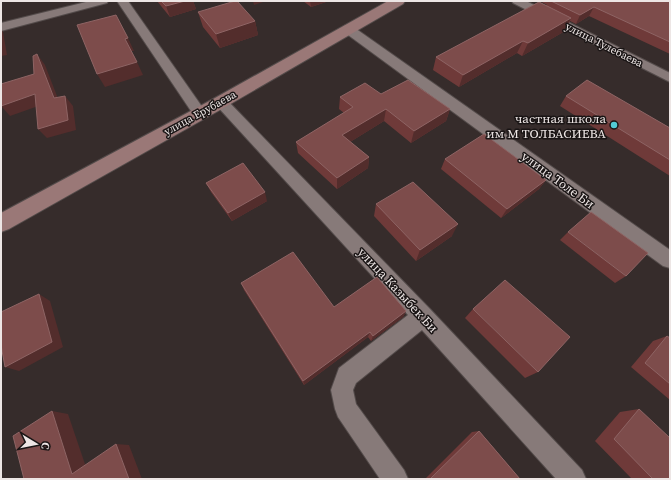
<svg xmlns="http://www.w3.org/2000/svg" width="671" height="480" font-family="'Source Serif 4',serif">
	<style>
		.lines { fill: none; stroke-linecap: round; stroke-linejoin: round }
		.street-casing { stroke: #534b4a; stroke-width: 2 }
		.secondary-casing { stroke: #534b4a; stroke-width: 2 }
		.street { fill: #877a79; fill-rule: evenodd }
		.secondary { fill: #9a7877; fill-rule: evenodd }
		.wall { fill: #6f3a39 }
		.shaded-wall { fill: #532d2c }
		.building { fill: #7d4c4b; stroke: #8e6464 }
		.poi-dot { fill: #52ccd6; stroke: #1a1515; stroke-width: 1.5 }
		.labels { text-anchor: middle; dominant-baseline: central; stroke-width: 3; stroke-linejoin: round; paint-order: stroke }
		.far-street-label { font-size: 11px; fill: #ede6e5; stroke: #1a1515 }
		.poi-label { font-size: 13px; fill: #ede6e5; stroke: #1a1515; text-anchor: end }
		.street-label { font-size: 13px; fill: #ede6e5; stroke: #1a1515 }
	</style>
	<rect width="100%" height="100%" fill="#362c2b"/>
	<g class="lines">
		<defs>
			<g id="street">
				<path d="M90 1H108L107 3 1 31V23Z"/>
				<path d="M117 1H128L205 111 207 114 205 117 200 119 195 117Z"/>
				<path d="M512 1H526L670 73V82L513 3Z"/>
				<path d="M348 25 352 26 670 250V268L663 266 344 32 342 29 344 26Z"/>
				<path d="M221 97 226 99 430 309 582 470 586 479H556L422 330 356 383 353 390 356 404 404 470 408 479H380L338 417 335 409 331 390 339 368 408 315 216 105 214 102 216 99Z"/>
			</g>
			<path id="secondary" d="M388 1H405L403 4 227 106 9 229 1 232V213L215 98Z"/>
		</defs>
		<use href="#street" class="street-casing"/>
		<use href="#secondary" class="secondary-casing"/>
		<use href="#street" class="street"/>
		<use href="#secondary" class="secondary"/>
	</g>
	<g class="wall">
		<path d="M157 1H193L196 9 170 17Z"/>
		<path d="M303 1H329L311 7Z"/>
		<path d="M540 1H670V54L589 16 576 24 570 21 565 31 522 56 517 53 459 87 433 70 436 57 546 6 547 5Z"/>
		<path d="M198 12 255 21 258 35 220 48 203 27Z"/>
		<path d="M381 94 450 109 446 121 411 143 384 121 350 142 369 157 368 168 337 189 298 153 296 142 344 113 339 109 340 97Z"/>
		<path d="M566 96 670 128V176L560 106Z"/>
		<path d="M445 159 546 180 539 189 501 218 441 169Z"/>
		<path d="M206 183 267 201 232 221 211 192Z"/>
		<path d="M376 204 452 236 416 261 374 216Z"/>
		<path d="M568 232 626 276 615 283 560 240Z"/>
		<path d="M241 283 334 307 406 311 403 317 371 341 368 337 304 385 244 290Z"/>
		<path d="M473 309 538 372 525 378 465 318Z"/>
		<path d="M667 336 670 338V400L631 367 653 341Z"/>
		<path d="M639 409 670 479H632L595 441 620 412Z"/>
		<path d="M479 431 520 479H425L472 432Z"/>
	</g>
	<g class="shaded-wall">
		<path d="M185 1H193L196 9 170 17 166 6Z"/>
		<path d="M253 1H266L254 5Z"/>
		<path d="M310 1H329L311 7Z"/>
		<path d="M594 7 589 16 576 24 580 15Z"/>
		<path d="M571 18 565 31 522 56 528 43Z"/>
		<path d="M255 21 258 35 220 48 216 34Z"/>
		<path d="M1 30 3 32 7 55 1 56Z"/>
		<path d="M128 38 134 51H131L125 39Z"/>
		<path d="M523 41 517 53 459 87 463 75Z"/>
		<path d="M37 54 45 65 62 109 54 98Z"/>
		<path d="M137 62 143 75 105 87 97 74Z"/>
		<path d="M35 94 44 104 10 116 1 106Z"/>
		<path d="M65 96 73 106 76 130 47 138 38 129Z"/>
		<path d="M386 109 384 121 342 147V135Z"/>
		<path d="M450 109 446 121 411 143 414 131Z"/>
		<path d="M369 157 368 168 337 189V178Z"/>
		<path d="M546 180 539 189 501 218 507 209Z"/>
		<path d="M265 192 267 201 232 221 228 213Z"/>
		<path d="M458 224 452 236 416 261 420 250Z"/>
		<path d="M39 294 50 301 63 347 19 371 5 367Z"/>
		<path d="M406 311 403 317 371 341 373 336Z"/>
		<path d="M370 332 368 337 304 385 303 381Z"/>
		<path d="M52 411 68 414 88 473 72 474Z"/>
		<path d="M116 444 129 445 142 479H129Z"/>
	</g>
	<g class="building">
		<path d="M161 1H185L166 6Z"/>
		<path d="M235 1H237L255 21 216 34 198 12Z"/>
		<path d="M551 1H670V42L594 7 580 15Z"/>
		<path d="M539 2 571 18 528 43 523 41 463 75 436 57Z"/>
		<path d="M116 15 128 38 125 39 137 62 97 74 77 25Z"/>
		<path d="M37 54 54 98 65 96 68 120 38 129 35 94 1 106V84L34 74 33 56Z"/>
		<path d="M408 80 450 109 414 131 386 109 342 135 369 157 337 178 296 142 353 107 340 97 365 83 381 94Z"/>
		<path d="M587 80 670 128V160L566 96Z"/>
		<path d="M484 134 546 180 507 209 445 159Z"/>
		<path d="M243 163 265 192 228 213 206 183Z"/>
		<path d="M413 182 458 224 420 250 376 204Z"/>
		<path d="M591 212 648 253 626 276 568 232Z"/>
		<path d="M293 252 334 307 377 277 406 311 373 336 370 332 303 381 241 283Z"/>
		<path d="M505 280 570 337 538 372 473 309Z"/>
		<path d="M39 294 52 342 5 367 1 345V312Z"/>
		<path d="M667 336 670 338V384L645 363Z"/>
		<path d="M639 409 670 438V479H653L614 439Z"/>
		<path d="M52 411 72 474 116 444 129 479H24L13 436Z"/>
		<path d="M479 431 520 479H430Z"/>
	</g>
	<circle class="poi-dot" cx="614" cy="125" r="4"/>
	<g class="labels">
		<g class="far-street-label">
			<text transform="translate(604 45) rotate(27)">улица Тулебаева</text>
			<text transform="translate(200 113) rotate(-29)">улица Ерубаева</text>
		</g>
		<g class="poi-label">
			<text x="606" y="118">частная школа<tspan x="606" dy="15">им М ТОЛБАСИЕВА</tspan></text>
		</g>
		<g class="street-label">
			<text transform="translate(558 180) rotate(36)">улица Толе Би</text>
			<text transform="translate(398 290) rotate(47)">улица Казыбек Би</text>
		</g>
	</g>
	<rect width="671" height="480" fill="none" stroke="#ede6e5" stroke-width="4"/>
	<g transform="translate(36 444) rotate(100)" stroke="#1a1515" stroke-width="3" paint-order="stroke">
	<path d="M0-3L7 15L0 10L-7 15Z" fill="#ede6e5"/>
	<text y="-6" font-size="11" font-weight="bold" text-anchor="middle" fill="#ede6e5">С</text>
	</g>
</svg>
